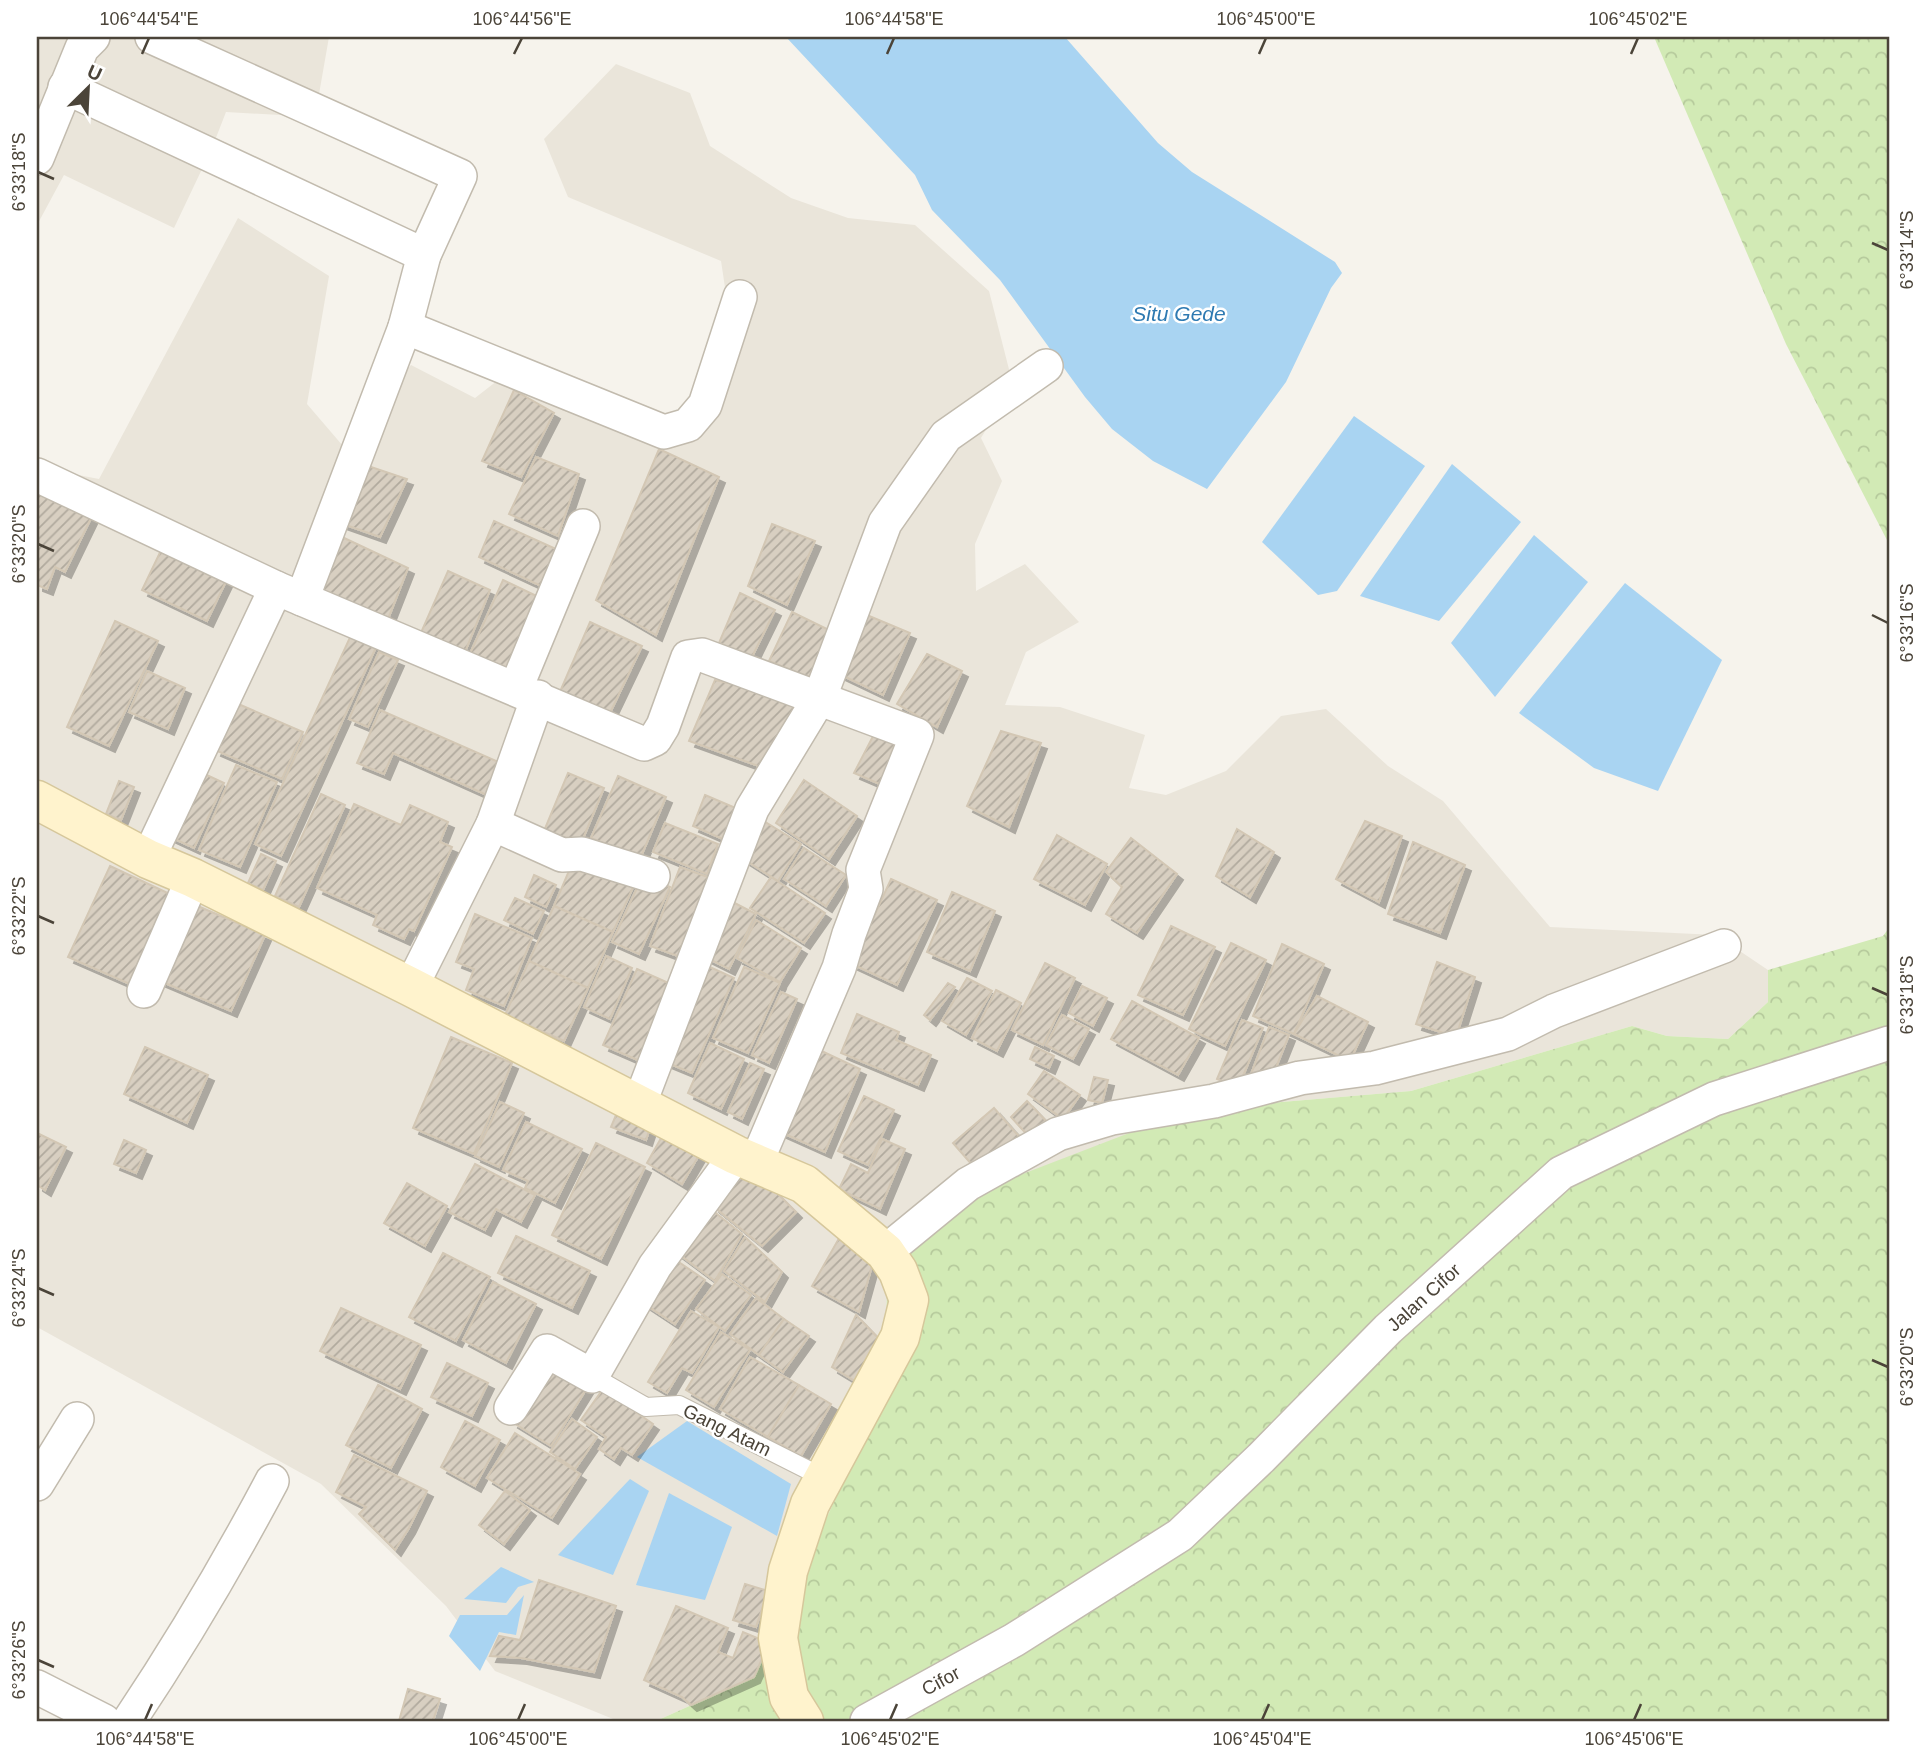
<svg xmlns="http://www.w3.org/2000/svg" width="1926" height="1758" font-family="Helvetica,sans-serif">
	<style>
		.residential { fill: #eae5da }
		.forest { fill: url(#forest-crowns) }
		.water { fill: #a9d4f2 }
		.building { fill: url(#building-hatch); stroke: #d3c7b4; stroke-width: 2; filter: url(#shadow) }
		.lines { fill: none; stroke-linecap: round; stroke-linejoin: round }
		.lane-casing { stroke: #c2bbae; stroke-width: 20 }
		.street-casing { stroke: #c2bbae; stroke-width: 36 }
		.secondary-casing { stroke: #d6c79b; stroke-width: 41 }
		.lane { stroke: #fff; stroke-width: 18 }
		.street { stroke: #fff; stroke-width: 33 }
		.secondary { stroke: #fff3cd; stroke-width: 38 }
		.ticks { fill: none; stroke: #4b4439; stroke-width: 2.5 }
		.labels { text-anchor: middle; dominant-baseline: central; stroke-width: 5; stroke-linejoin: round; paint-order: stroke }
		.street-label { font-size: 19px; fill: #4b4439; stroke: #fff }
		.water-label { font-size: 21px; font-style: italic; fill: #2e7ab2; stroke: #fff }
		.neatline { fill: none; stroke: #4b4439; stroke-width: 2.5 }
		.ticks-label { font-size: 18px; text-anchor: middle; fill: #4b4439 }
	</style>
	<defs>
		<pattern id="forest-crowns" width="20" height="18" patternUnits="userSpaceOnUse" patternTransform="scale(1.75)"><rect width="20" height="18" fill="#d2eab5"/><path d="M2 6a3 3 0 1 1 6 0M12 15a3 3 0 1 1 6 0" fill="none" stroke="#b6ca9c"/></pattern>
		<pattern id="building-hatch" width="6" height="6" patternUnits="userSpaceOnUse" patternTransform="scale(1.75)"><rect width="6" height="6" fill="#d8cfc1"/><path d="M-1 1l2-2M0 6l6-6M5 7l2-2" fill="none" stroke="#b1aa9e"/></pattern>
		<filter id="shadow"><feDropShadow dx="6" dy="6" stdDeviation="0" flood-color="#0004"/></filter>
	</defs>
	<rect width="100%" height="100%" fill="#f6f3ec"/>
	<g class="residential">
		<path d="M37 37H329L315 117 226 112 212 148 174 228 64 175 37 225Z"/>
		<path d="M616 64 690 93 710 146 791 198 848 218 915 225 989 291 1013 385 981 438 1002 481 975 544 976 591 1025 564 1079 622 1026 652 1005 705 1060 707 1145 735 1129 788 1166 795 1226 771 1281 716 1326 709 1388 766 1443 801 1550 927 1716 935 1768 970V1002L1728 1039 1667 1036 1632 1026 1411 1091 1189 1110 887 1284 885 1390 754 1677 656 1721H618L495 1671 446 1606 321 1484 37 1327V467L99 479 238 218 329 276 307 404 343 446 411 365 475 398 502 377 670 426 709 427 706 352 726 294 721 261 568 197 544 139Z"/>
	</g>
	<g class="forest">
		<path d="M1654 37H1889V544L1786 344Z"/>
		<path d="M1889 928V1721H656L754 1677 885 1390 887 1284 894 1245 1012 1178 1189 1110 1411 1091 1632 1026 1667 1036 1728 1039 1768 1002V970L1883 936Z"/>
	</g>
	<g class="water">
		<path d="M786 37H1065L1158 143 1192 172 1335 262 1342 273 1331 288 1286 382 1207 489 1153 461 1112 429 1085 397 1000 280 932 210 915 175Z"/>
		<path d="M1354 416 1425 466 1337 591 1318 595 1262 542Z"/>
		<path d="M1452 464 1521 522 1439 621 1360 596Z"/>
		<path d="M1534 535 1588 582 1495 697 1451 643Z"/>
		<path d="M1625 583 1722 660 1658 791 1594 768 1519 713Z"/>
		<path d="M687 1421 791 1484 777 1536 637 1457Z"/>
		<path d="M630 1479 649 1491 613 1575 558 1555Z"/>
		<path d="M669 1493 732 1527 705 1600 636 1585Z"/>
		<path d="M501 1567 534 1582 518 1587 506 1603 464 1599Z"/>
		<path d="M524 1595 516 1635 499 1632 480 1671 449 1636 460 1615H507Z"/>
	</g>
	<g class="building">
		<path d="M514 390 554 413 521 477 482 461Z"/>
		<path d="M659 449 719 477 656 635 596 600Z"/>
		<path d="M536 457 579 474 558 536 509 514Z"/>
		<path d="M368 466 407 479 380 537 340 523Z"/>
		<path d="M37 486 93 514 65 572 55 567 47 589 37 585Z"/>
		<path d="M494 521 556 549 541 586 479 557Z"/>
		<path d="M772 524 815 541 787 605 748 586Z"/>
		<path d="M342 537 408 568 386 624 314 588Z"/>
		<path d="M164 544 229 575 207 621 142 590Z"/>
		<path d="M448 571 490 590 465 652 420 635Z"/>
		<path d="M503 580 547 601 514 676 469 656Z"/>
		<path d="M740 593 775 610 751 659 719 643Z"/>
		<path d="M792 612 829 630 810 678 769 661Z"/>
		<path d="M862 613 910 633 883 695 835 672Z"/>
		<path d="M115 621 158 641 109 746 67 727Z"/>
		<path d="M590 622 642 646 609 715 559 694Z"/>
		<path d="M352 633 377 645 281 856 255 844Z"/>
		<path d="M379 652 398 660 368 727 349 719Z"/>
		<path d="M927 654 962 671 937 727 897 704Z"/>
		<path d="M147 671 185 688 168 729 129 712Z"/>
		<path d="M715 680 800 699 764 768 689 741Z"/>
		<path d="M236 703 303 732 282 779 215 750Z"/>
		<path d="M380 710 503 764 489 796 393 753 384 774 357 763Z"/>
		<path d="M884 715 924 738 896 791 854 773Z"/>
		<path d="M1001 731 1041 743 1009 827 967 806Z"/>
		<path d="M183 764 224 783 194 848 153 829Z"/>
		<path d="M236 765 277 782 240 867 199 850Z"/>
		<path d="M568 773 604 788 580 846 544 831Z"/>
		<path d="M618 776 666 797 640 859 591 838Z"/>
		<path d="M804 780 857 816 829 859 776 823Z"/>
		<path d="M119 781 134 787 121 820 106 814Z"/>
		<path d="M321 794 345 805 299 907 275 896Z"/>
		<path d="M705 795 745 812 732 843 693 826Z"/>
		<path d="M354 804 401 825 410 805 448 822 440 842 452 847 414 931 409 929 404 939 373 925 377 915 317 888Z"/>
		<path d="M754 815 801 844 778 881 731 851Z"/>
		<path d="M1365 821 1402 836 1379 902 1336 879Z"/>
		<path d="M665 823 718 844 707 874 653 852Z"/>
		<path d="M1237 829 1274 852 1250 897 1216 876Z"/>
		<path d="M1057 835 1107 864 1085 905 1034 879Z"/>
		<path d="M1131 838 1177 874 1137 933 1106 914 1122 887 1106 872Z"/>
		<path d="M1413 842 1465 865 1440 933 1388 914Z"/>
		<path d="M804 848 846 875 826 906 784 879Z"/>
		<path d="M261 854 276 861 263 890 248 883Z"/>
		<path d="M574 859 634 885 613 932 554 906Z"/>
		<path d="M110 866 172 895 132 985 68 957Z"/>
		<path d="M680 867 716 880 686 959 650 946Z"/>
		<path d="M534 875 556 885 546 907 525 897Z"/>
		<path d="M643 875 670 887 639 954 612 942Z"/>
		<path d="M771 877 825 913 804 943 750 908Z"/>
		<path d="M891 879 937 900 897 985 852 964Z"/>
		<path d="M952 892 995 911 970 971 927 952Z"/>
		<path d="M723 897 756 914 729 969 695 952Z"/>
		<path d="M515 898 544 911 533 934 504 920Z"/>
		<path d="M193 904 265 935 231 1011 160 981Z"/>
		<path d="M554 906 613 932 588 988 529 961Z"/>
		<path d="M475 914 532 938 504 1006 466 990 474 969 456 962Z"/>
		<path d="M756 920 801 948 780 982 737 958Z"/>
		<path d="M1171 926 1215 947 1183 1015 1138 995Z"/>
		<path d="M1231 943 1266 960 1225 1046 1189 1029Z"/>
		<path d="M1282 944 1324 964 1294 1034 1253 1016Z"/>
		<path d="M606 956 632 968 610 1019 584 1007Z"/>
		<path d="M529 961 588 988 564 1041 505 1015Z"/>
		<path d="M1437 962 1475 977 1456 1037 1416 1024Z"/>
		<path d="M701 963 734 978 692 1073 658 1059Z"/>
		<path d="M1045 963 1075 978 1043 1045 1012 1030Z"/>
		<path d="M744 967 780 983 748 1053 713 1038Z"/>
		<path d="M637 969 682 989 649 1065 603 1045Z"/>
		<path d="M967 978 992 991 966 1035 942 1021Z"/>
		<path d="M948 983 955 987 930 1020 924 1015Z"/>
		<path d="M1082 986 1107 998 1093 1026 1069 1013Z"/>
		<path d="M996 990 1021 1003 997 1051 972 1038Z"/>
		<path d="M781 992 797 999 769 1063 752 1055Z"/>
		<path d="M1317 996 1368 1022 1350 1061 1294 1034Z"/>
		<path d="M1132 1001 1199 1038 1178 1075 1111 1039Z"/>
		<path d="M857 1014 899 1032 896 1040 931 1055 918 1085 841 1053Z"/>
		<path d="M1062 1015 1089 1029 1073 1059 1046 1045Z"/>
		<path d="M1242 1020 1263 1028 1238 1088 1217 1079Z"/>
		<path d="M1269 1027 1289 1035 1269 1085 1250 1077Z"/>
		<path d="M451 1037 512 1063 474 1154 413 1128Z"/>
		<path d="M710 1043 744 1059 721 1109 688 1093Z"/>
		<path d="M145 1047 208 1075 187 1123 124 1094Z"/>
		<path d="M813 1047 860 1069 825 1152 776 1130Z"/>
		<path d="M1035 1047 1054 1056 1049 1068 1030 1059Z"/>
		<path d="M750 1063 764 1069 742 1119 728 1112Z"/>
		<path d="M1044 1071 1080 1095 1063 1119 1028 1094Z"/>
		<path d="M1094 1077 1108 1080 1102 1103 1088 1100Z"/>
		<path d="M864 1096 894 1110 868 1165 838 1151Z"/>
		<path d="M1027 1101 1048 1123 1031 1139 1011 1117Z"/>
		<path d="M500 1102 524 1113 499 1167 475 1156Z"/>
		<path d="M621 1103 654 1116 646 1140 611 1127Z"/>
		<path d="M994 1108 1022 1140 981 1175 953 1143Z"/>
		<path d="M526 1122 582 1149 555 1203 525 1188 528 1181 503 1170Z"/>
		<path d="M669 1124 705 1145 682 1184 647 1163Z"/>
		<path d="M37 1133 66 1147 45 1190 37 1185Z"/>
		<path d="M882 1139 905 1149 880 1209 839 1189 851 1164 868 1173Z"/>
		<path d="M124 1140 146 1150 136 1173 114 1164Z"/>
		<path d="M596 1143 645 1167 601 1259 552 1235Z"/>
		<path d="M475 1164 535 1195 521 1222 496 1209 485 1230 449 1212Z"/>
		<path d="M748 1164 796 1212 762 1246 713 1206Z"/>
		<path d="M407 1183 447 1206 425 1246 384 1223Z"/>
		<path d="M707 1206 742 1234 715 1281 672 1249Z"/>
		<path d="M842 1233 873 1262 859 1312 812 1286Z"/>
		<path d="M516 1236 590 1271 572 1308 498 1273Z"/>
		<path d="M745 1237 782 1272 765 1302 724 1271Z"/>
		<path d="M443 1253 490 1277 456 1341 409 1317Z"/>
		<path d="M670 1256 705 1280 675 1324 640 1301Z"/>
		<path d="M722 1274 751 1295 725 1331 696 1309Z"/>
		<path d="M493 1282 536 1304 506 1363 463 1340Z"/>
		<path d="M756 1298 784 1319 759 1355 730 1334Z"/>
		<path d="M341 1308 421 1345 400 1389 320 1351Z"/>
		<path d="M691 1311 719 1327 692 1373 682 1368 667 1393 648 1382Z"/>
		<path d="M856 1315 882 1342 865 1387 832 1367Z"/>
		<path d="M784 1319 809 1336 783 1372 759 1355Z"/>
		<path d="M721 1332 750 1350 714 1407 686 1390Z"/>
		<path d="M750 1357 799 1385 768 1437 720 1409Z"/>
		<path d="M551 1360 590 1383 551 1446 512 1422Z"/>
		<path d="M447 1363 488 1383 472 1416 431 1397Z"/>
		<path d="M378 1385 422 1409 391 1468 346 1445Z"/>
		<path d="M799 1385 831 1404 801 1456 768 1437Z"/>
		<path d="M603 1389 653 1424 632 1455 621 1448 614 1459 599 1449 606 1437 581 1420Z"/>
		<path d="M572 1419 597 1437 575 1469 550 1452Z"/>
		<path d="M465 1421 500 1440 475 1486 441 1467Z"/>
		<path d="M515 1433 580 1474 552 1518 487 1478Z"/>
		<path d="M354 1455 427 1491 409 1528 395 1550 359 1514 366 1507 336 1492Z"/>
		<path d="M505 1491 530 1510 504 1544 479 1525Z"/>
		<path d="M539 1580 616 1606 594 1672 521 1658 490 1656 499 1636 520 1640Z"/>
		<path d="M745 1584 768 1591 756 1627 733 1620Z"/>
		<path d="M676 1606 728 1628 718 1652 733 1658 743 1632 769 1643 754 1677 691 1705 682 1697 644 1680Z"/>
		<path d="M408 1689 440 1699 433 1721H399Z"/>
	</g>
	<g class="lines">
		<defs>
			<path id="lane" d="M592 1376 646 1407 679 1405 824 1478"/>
			<g id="street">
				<path d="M152 37 460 176 424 255 405 327 302 599"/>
				<path d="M65 87 424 255"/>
				<path d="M37 158 82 48 93 37"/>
				<path d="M405 327 664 432 688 425 705 405 740 297"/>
				<path d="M37 475 276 588 644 744 655 739 663 726 688 657 702 655 917 735 863 870 866 889 849 934 839 968 756 1163"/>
				<path d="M516 688 583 526"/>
				<path d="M493 824 562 855 582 854 653 876"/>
				<path d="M148 859 276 588"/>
				<path d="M411 987 493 824 538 697"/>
				<path d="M144 991 193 878"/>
				<path d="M639 1105 752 809 820 697 885 523 946 436 1046 366"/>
				<path d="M885 1252 968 1184 1058 1134 1112 1118 1214 1101 1300 1078 1375 1068 1508 1034 1554 1011 1724 946"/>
				<path d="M511 1408 547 1351 592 1376 655 1266 736 1155"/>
				<path d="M37 1484 77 1419"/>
				<path d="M37 1687 104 1721"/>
				<path d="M129 1721C181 1643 228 1564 272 1481"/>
				<path id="s1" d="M867 1721 1014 1640 1180 1535 1261 1458 1388 1329 1561 1173 1714 1099 1889 1043"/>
			</g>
			<path id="secondary" d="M37 800 148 859 193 878 411 987 736 1155 804 1184 885 1252 898 1271 909 1300 900 1337 810 1504 788 1571 778 1638 789 1697 804 1721"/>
		</defs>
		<use href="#lane" class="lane-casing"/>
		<use href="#street" class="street-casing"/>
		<use href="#secondary" class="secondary-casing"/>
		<use href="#lane" class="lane"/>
		<use href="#street" class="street"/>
		<use href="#secondary" class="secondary"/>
	</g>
	<path class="ticks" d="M142 54 149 38M514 54 522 38M887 54 894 38M1259 54 1266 38M1631 54 1638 38M38 172 54 179M1872 243 1888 250M38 544 54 551M1872 615 1888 623M38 916 54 923M1872 988 1888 995M38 1288 54 1295M1872 1360 1888 1367M38 1660 54 1667M145 1720 152 1704M518 1720 525 1704M890 1720 897 1704M1262 1720 1269 1704M1634 1720 1641 1704"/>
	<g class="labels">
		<g class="street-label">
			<text stroke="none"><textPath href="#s1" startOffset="705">Jalan Cifor</textPath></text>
			<text transform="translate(727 1430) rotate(26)">Gang Atam</text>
			<text stroke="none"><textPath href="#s1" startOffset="84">Cifor</textPath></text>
		</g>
		<g class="water-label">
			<text x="1179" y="313">Situ Gede</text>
		</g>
	</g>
	<rect width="1926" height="1758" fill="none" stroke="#ffffff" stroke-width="77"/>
	<g transform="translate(88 88) rotate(24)" stroke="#ffffff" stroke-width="5" paint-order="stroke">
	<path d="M0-5L12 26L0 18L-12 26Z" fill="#4b4439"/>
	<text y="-10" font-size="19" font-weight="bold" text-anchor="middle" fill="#4b4439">U</text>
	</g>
	<rect x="38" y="38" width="1850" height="1682" class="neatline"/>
	<g class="ticks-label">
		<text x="149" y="25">106°44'54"E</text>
		<text x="522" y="25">106°44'56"E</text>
		<text x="894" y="25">106°44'58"E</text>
		<text x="1266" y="25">106°45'00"E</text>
		<text x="1638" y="25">106°45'02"E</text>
		<text transform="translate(19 172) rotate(-90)" y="6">6°33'18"S</text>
		<text transform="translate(1907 250) rotate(-90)" y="6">6°33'14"S</text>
		<text transform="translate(19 544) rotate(-90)" y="6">6°33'20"S</text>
		<text transform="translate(1907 623) rotate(-90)" y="6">6°33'16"S</text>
		<text transform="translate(19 916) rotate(-90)" y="6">6°33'22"S</text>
		<text transform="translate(1907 995) rotate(-90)" y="6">6°33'18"S</text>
		<text transform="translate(19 1288) rotate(-90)" y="6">6°33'24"S</text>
		<text transform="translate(1907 1367) rotate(-90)" y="6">6°33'20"S</text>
		<text transform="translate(19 1660) rotate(-90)" y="6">6°33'26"S</text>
		<text x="145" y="1745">106°44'58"E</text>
		<text x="518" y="1745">106°45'00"E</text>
		<text x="890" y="1745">106°45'02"E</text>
		<text x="1262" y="1745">106°45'04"E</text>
		<text x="1634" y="1745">106°45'06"E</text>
	</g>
</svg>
